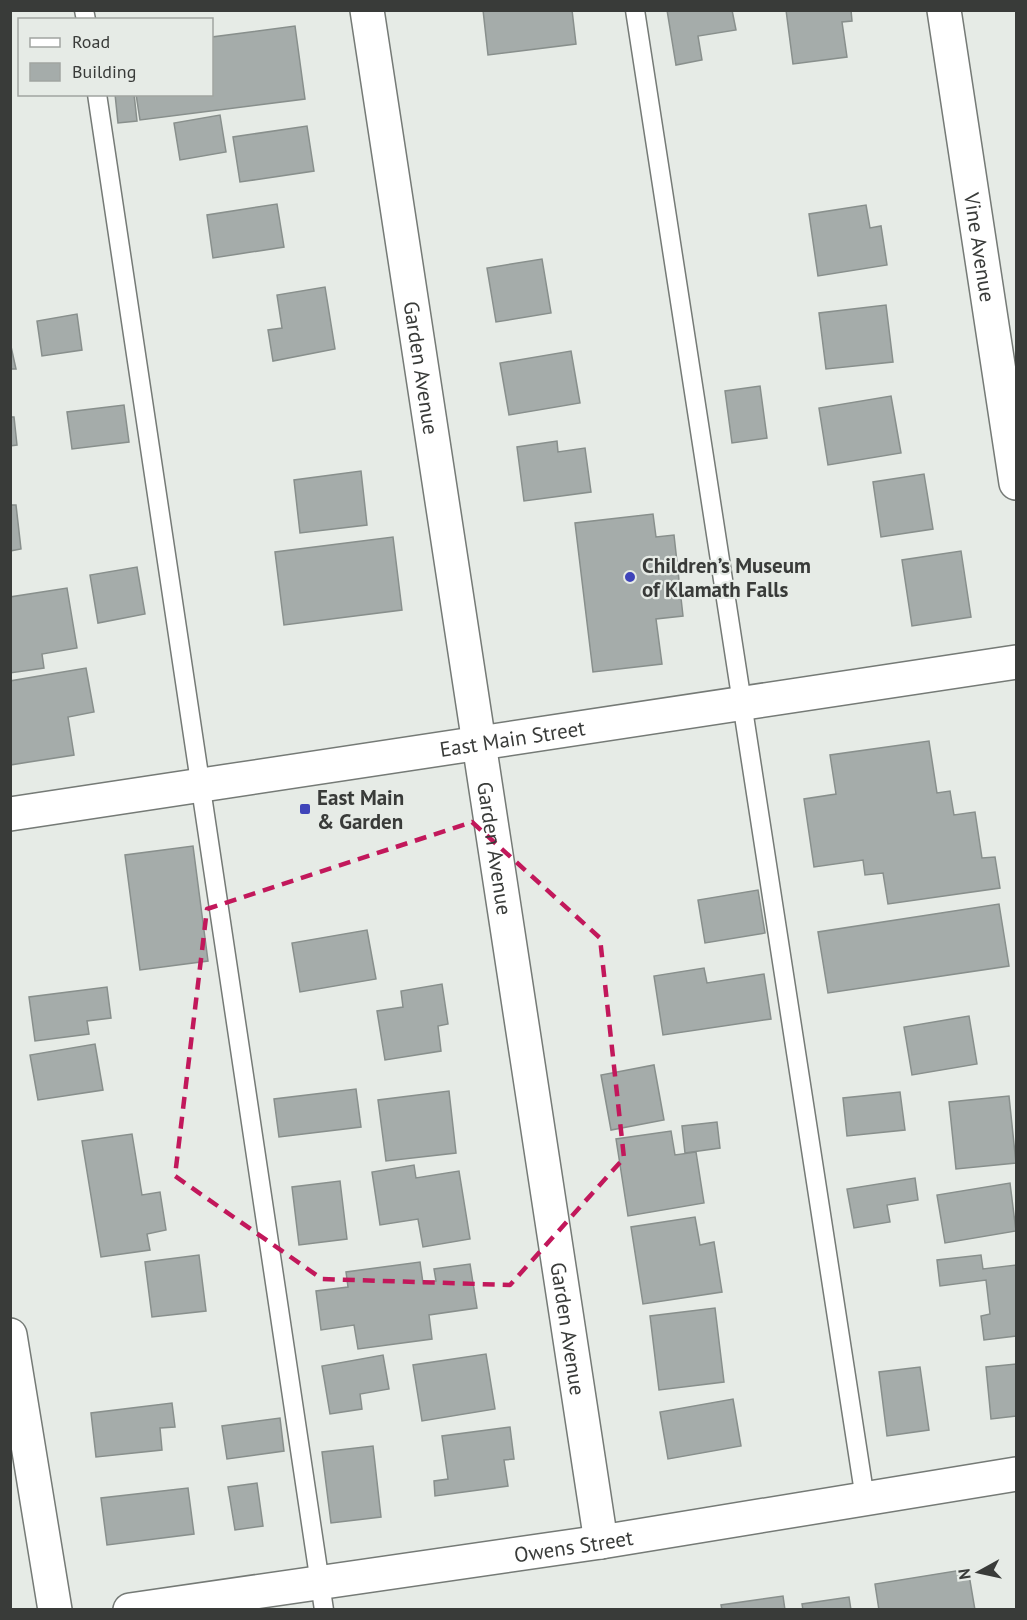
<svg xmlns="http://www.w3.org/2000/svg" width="1027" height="1620" font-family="'PT Sans',sans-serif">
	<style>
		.building { fill: #a5acaa; stroke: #888f8c; stroke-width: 1.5 }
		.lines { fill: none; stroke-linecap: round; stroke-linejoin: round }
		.service-casing { stroke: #757a76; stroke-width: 21 }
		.minor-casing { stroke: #757a76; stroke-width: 36 }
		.tertiary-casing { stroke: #757a76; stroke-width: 36 }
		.service { stroke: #fff; stroke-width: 18 }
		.minor { stroke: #fff; stroke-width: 33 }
		.tertiary { stroke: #fff; stroke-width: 33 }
		.marked { fill: none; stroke: #c2185b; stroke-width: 4.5; stroke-dasharray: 12 8; stroke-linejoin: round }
		.poi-dot { fill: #3f44b9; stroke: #e6ebe6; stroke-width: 2 }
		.labels { text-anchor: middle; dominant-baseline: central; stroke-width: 4.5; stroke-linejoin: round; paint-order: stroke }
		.street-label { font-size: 21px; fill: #393b39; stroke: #e6ebe6 }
		.poi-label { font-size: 21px; font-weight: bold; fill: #393b39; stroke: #e6ebe6; text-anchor: start }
	</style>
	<rect width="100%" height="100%" fill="#e6ebe6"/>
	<g class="building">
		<path d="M483 10H572L576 44 488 55Z"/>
		<path d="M667 10H732L736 30 698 36 702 60 676 65Z"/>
		<path d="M786 10H851L852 21 842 22 847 57 793 64Z"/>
		<path d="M295 26 305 99 140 120 136 94H212V37Z"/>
		<path d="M115 94H134L137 121 118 123Z"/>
		<path d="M220 115 226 152 180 160 174 123Z"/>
		<path d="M307 126 314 171 240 182 233 137Z"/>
		<path d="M277 204 284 247 213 258 207 215Z"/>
		<path d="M866 205 870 228 881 226 887 265 818 276 809 214Z"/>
		<path d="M542 259 551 313 496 322 487 268Z"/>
		<path d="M325 287 335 349 273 361 268 330 282 328 277 295Z"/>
		<path d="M886 305 893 362 826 369 819 313Z"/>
		<path d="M77 314 82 350 42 356 37 321Z"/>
		<path d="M10 342 16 369H10Z"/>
		<path d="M571 351 580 403 509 415 500 363Z"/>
		<path d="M760 386 767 438 732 443 725 391Z"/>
		<path d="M891 396 901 453 828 465 819 408Z"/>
		<path d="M124 405 129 442 72 449 67 412Z"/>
		<path d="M10 417H14L17 445 10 446Z"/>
		<path d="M557 441 558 452 585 448 591 492 524 501 517 447Z"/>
		<path d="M361 471 367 525 300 533 294 480Z"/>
		<path d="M924 474 933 529 881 537 873 482Z"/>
		<path d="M10 505H16L21 549 10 551Z"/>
		<path d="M653 514 656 537 674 535 683 616 656 619 662 664 593 672 575 523Z"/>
		<path d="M393 537 402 610 284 625 275 552Z"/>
		<path d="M961 551 971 617 912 626 902 560Z"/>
		<path d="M137 567 145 614 98 623 90 575Z"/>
		<path d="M67 588 77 648 42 654 44 668 10 673V597Z"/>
		<path d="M86 668 94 712 68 717 74 755 10 765V681Z"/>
		<path d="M929 741 937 793 950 791 954 815 975 812 982 858 995 857 1000 888 888 904 883 873 865 875 863 860 814 867 804 799 836 794 830 755Z"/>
		<path d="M193 846 208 961 140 970 125 855Z"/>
		<path d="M758 890 765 933 705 943 698 900Z"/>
		<path d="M999 904 1009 966 828 993 818 932Z"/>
		<path d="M367 930 376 979 300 992 292 943Z"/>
		<path d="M704 968 707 983 764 974 771 1019 663 1035 654 976Z"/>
		<path d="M442 984 448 1024 438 1026 441 1051 385 1060 377 1011 403 1007 401 991Z"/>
		<path d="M107 987 111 1018 87 1021 89 1034 35 1041 29 997Z"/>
		<path d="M969 1016 977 1064 912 1075 904 1027Z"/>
		<path d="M95 1044 103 1090 38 1100 30 1055Z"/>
		<path d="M654 1065 664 1120 611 1130 601 1075Z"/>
		<path d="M356 1089 361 1127 279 1137 274 1099Z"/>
		<path d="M449 1091 456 1153 386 1161 378 1100Z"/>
		<path d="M900 1092 905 1130 847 1136 843 1098Z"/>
		<path d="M1009 1096 1016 1163 956 1169 949 1102Z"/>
		<path d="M717 1122 720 1148 685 1153 682 1126Z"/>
		<path d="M671 1131 675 1155 696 1152 704 1203 628 1216 616 1139Z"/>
		<path d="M132 1134 142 1195 160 1192 166 1230 147 1234 150 1250 101 1257 82 1141Z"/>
		<path d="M414 1165 416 1178 459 1171 470 1239 423 1247 418 1219 380 1225 372 1172Z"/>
		<path d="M915 1178 918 1200 887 1205 890 1222 854 1228 847 1189Z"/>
		<path d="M340 1181 347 1239 299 1245 292 1187Z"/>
		<path d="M1010 1183 1016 1231 945 1243 937 1195Z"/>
		<path d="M695 1217 700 1245 714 1242 722 1292 643 1304 631 1227Z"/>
		<path d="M199 1255 206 1311 152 1317 145 1262Z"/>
		<path d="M981 1255 983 1269 1016 1265V1336L984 1340 981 1316 990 1314 986 1280 940 1286 937 1260Z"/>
		<path d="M420 1262 423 1283 436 1281 434 1269 470 1264 477 1308 429 1315 432 1339 358 1349 354 1325 321 1330 316 1291 348 1287 346 1272Z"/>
		<path d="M715 1308 724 1382 659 1390 650 1316Z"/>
		<path d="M486 1354 495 1409 422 1421 413 1365Z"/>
		<path d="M383 1355 389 1389 360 1394 362 1409 330 1414 322 1366Z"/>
		<path d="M1016 1364V1416L991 1419 986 1367Z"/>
		<path d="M920 1367 929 1430 887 1436 879 1372Z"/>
		<path d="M733 1399 741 1446 668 1459 660 1412Z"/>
		<path d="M172 1403 175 1427 160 1428 162 1450 96 1457 91 1413Z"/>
		<path d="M280 1418 284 1451 227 1459 222 1426Z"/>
		<path d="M510 1427 514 1459 504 1460 508 1486 435 1496 434 1481 448 1479 442 1436Z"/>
		<path d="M373 1446 381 1517 331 1523 322 1452Z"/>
		<path d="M257 1483 263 1526 235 1530 228 1487Z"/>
		<path d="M188 1488 194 1534 107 1545 101 1498Z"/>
		<path d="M968 1569 975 1610H879L875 1584Z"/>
		<path d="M783 1596 785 1610H722L721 1605Z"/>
		<path d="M849 1597 851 1610H803L802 1604Z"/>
	</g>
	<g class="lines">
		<defs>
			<g id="service">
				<path d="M84 10 86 20"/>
				<path d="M635 10 865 1499"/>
				<path d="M97 94 324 1610"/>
			</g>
			<g id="minor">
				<path id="s1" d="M367 10 601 1542"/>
				<path id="s2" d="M944 10 1016 483"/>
				<path d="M10 1335 55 1610"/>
				<path id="s3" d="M130 1610 601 1542 1016 1474"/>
			</g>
			<g id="tertiary">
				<path id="s4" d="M10 814 1016 662"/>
			</g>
		</defs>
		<use href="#service" class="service-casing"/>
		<use href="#minor" class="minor-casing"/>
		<use href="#tertiary" class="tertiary-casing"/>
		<use href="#service" class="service"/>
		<use href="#minor" class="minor"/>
		<use href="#tertiary" class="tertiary"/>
	</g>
	<path class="marked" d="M472 822 600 938 624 1158 510 1285 322 1279 175 1176 207 909Z"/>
	<g class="poi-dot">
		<circle cx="630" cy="577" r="6"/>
		<rect x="299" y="803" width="12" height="12" rx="3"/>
	</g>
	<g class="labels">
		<g class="street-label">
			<text stroke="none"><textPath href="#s2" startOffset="240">Vine Avenue</textPath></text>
			<text stroke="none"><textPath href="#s1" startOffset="362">Garden Avenue</textPath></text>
			<text stroke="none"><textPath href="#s4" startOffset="508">East Main Street</textPath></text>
			<text stroke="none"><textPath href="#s1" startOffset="848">Garden Avenue</textPath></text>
			<text stroke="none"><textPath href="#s1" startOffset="1334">Garden Avenue</textPath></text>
			<text stroke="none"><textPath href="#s3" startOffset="448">Owens Street</textPath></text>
		</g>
		<g class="poi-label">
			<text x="642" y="565">Children’s Museum<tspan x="642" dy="24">of Klamath Falls</tspan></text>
			<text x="317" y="797">East Main<tspan x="317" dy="24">&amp; Garden</tspan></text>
		</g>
	</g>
	<rect width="1027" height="1620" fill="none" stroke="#393b39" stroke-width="24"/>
	<rect x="18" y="18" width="195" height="78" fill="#e6ebe6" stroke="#a1a5a1" stroke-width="1.5"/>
	<rect x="30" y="38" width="30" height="9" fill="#ffffff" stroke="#a1a5a1" stroke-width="1.5"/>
	<text x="72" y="48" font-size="18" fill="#393b39">Road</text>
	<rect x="30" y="63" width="30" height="18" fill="#a5acaa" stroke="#a1a5a1" stroke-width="1.5"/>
	<text x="72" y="78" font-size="18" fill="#393b39">Building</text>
	<g transform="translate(979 1572) rotate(262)" stroke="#e6ebe6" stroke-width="4.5" paint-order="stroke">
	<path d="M0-4.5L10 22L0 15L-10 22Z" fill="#393b39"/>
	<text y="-9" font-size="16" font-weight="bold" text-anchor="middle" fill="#393b39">N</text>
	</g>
</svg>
